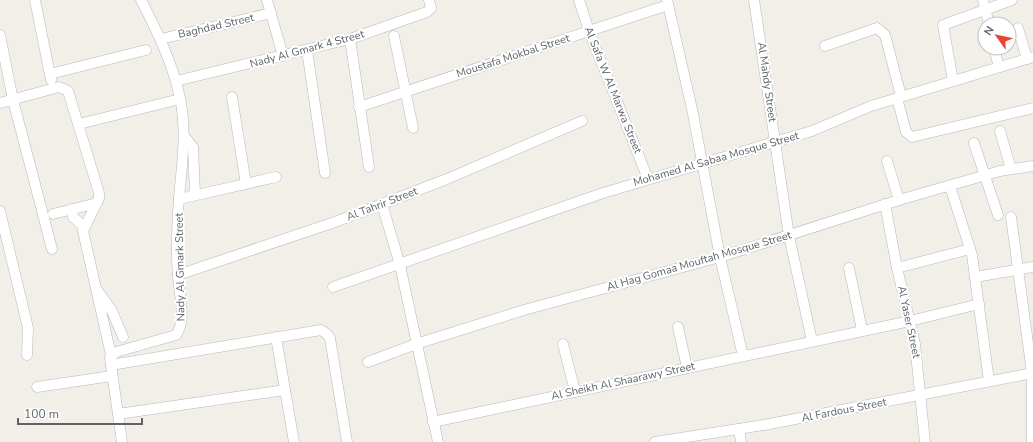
<svg xmlns="http://www.w3.org/2000/svg" width="1033" height="442" font-family="'Nunito Sans',sans-serif">
	<style>
		.lines { fill: none; stroke-linecap: round; stroke-linejoin: round }
		.minor-casing { stroke: #b5b8bc; stroke-width: 11 }
		.minor { stroke: #fff; stroke-width: 10 }
		.labels { text-anchor: middle; dominant-baseline: central; stroke-width: 4; stroke-linejoin: round; paint-order: stroke }
		.street-label { font-size: 11px; fill: #5f6368; stroke: #fff }
	</style>
	<rect width="100%" height="100%" fill="#f1efe8"/>
	<g class="lines">
		<defs>
			<g id="minor">
				<path d="M35 0 51 80"/>
				<path d="M267 0 283 56"/>
				<path d="M579 0 589 31 648 179"/>
				<path d="M667 0 692 109 720 257 743 356"/>
				<path d="M754 0 789 236 812 341"/>
				<path d="M983 0 989 24"/>
				<path d="M1018 28 1027 59"/>
				<path d="M0 35 13 100 52 249"/>
				<path d="M394 36 413 128"/>
				<path d="M161 39 271 13"/>
				<path d="M350 39 369 167"/>
				<path d="M825 46 877 28 885 35 901 96"/>
				<path d="M994 48 999 67"/>
				<path d="M307 50 325 173"/>
				<path d="M50 74 146 50"/>
				<path d="M176 81 350 39 427 12 431 8 429 0"/>
				<path d="M953 81 943 25 1012 0"/>
				<path d="M232 97 246 184"/>
				<path d="M897 98 906 132 912 137 1033 108"/>
				<path d="M0 103 59 87 68 91 99 193V198L83 231 111 355"/>
				<path d="M359 107 668 5"/>
				<path d="M79 124 180 99"/>
				<path d="M1000 131 1011 169"/>
				<path d="M185 137 193 147 195 194"/>
				<path d="M974 143 998 215"/>
				<path d="M887 161 899 200"/>
				<path d="M950 186 972 255 989 381"/>
				<path d="M179 199 276 177"/>
				<path d="M382 204 400 265 438 442"/>
				<path d="M885 204 897 268 915 344 925 442"/>
				<path d="M72 209 73 217 84 227"/>
				<path d="M0 211 28 328 27 355"/>
				<path d="M53 214 97 203"/>
				<path d="M1011 217 1032 373V442"/>
				<path d="M849 268 862 330"/>
				<path d="M897 268 970 249"/>
				<path d="M178 275 335 222 447 179 582 121"/>
				<path d="M975 277 1033 267"/>
				<path d="M333 287 603 193 812 131 871 106 1033 57"/>
				<path d="M97 290 112 311 123 337"/>
				<path d="M678 327 687 368"/>
				<path d="M276 337 294 442"/>
				<path d="M563 344 575 391"/>
				<path d="M368 362 416 344 524 310 720 257 899 200 1000 171 1033 166"/>
				<path d="M111 365 321 330 328 335 330 338 347 442"/>
				<path d="M37 387 112 376"/>
				<path d="M118 414 285 390"/>
				<path d="M433 422 910 321 979 304"/>
				<path d="M739 429 741 442"/>
				<path d="M122 442 110 358 116 352 176 335C187 320 179 295 178 277 176 251 177 224 179 198 182 164 187 132 180 98 173 64 157 31 141 0"/>
				<path d="M655 442 764 425 1033 373"/>
			</g>
		</defs>
		<use href="#minor" class="minor-casing"/>
		<use href="#minor" class="minor"/>
	</g>
	<g class="labels">
		<g class="street-label">
			<text transform="translate(216 26) rotate(-13)">Baghdad Street</text>
			<text transform="translate(307 49) rotate(-15)">Nady Al Gmark 4 Street</text>
			<text transform="translate(513 56) rotate(-18)">Moustafa Mokbal Street</text>
			<text transform="translate(767 82) rotate(82)">Al Mahdy Street</text>
			<text transform="translate(613 90) rotate(68)">Al Safa W Al Marwa Street</text>
			<text transform="translate(716 159) rotate(-16)">Mohamed Al Sabaa Mosque Street</text>
			<text transform="translate(382 204) rotate(-21)">Al Tahrir Street</text>
			<text transform="translate(699 261) rotate(-16)">Al Hag Gomaa Mouftah Mosque Street</text>
			<text transform="translate(180 267) rotate(-91)">Nady Al Gmark Street</text>
			<text transform="translate(909 322) rotate(78)">Al Yaser Street</text>
			<text transform="translate(623 381) rotate(-12)">Al Sheikh Al Shaarawy Street</text>
			<text transform="translate(844 410) rotate(-11)">Al Fardous Street</text>
		</g>
	</g>
	<g transform="translate(997 36) rotate(303)"><circle r="19" fill="#ffffff" stroke="#bfc1c3"/>
	<path d="M0-3L7 15L0 10L-7 15Z" fill="#ea4335"/>
	<text y="-6" font-size="11" font-weight="bold" text-anchor="middle" fill="#5f6368">N</text>
	</g>
	<path d="M18 418v6h124v-6" fill="none" stroke="#5f6368" stroke-width="2"/>
	<text x="24" y="418" font-size="12" fill="#5f6368" stroke="#ffffff" stroke-width="3" paint-order="stroke">100 m</text>
</svg>
